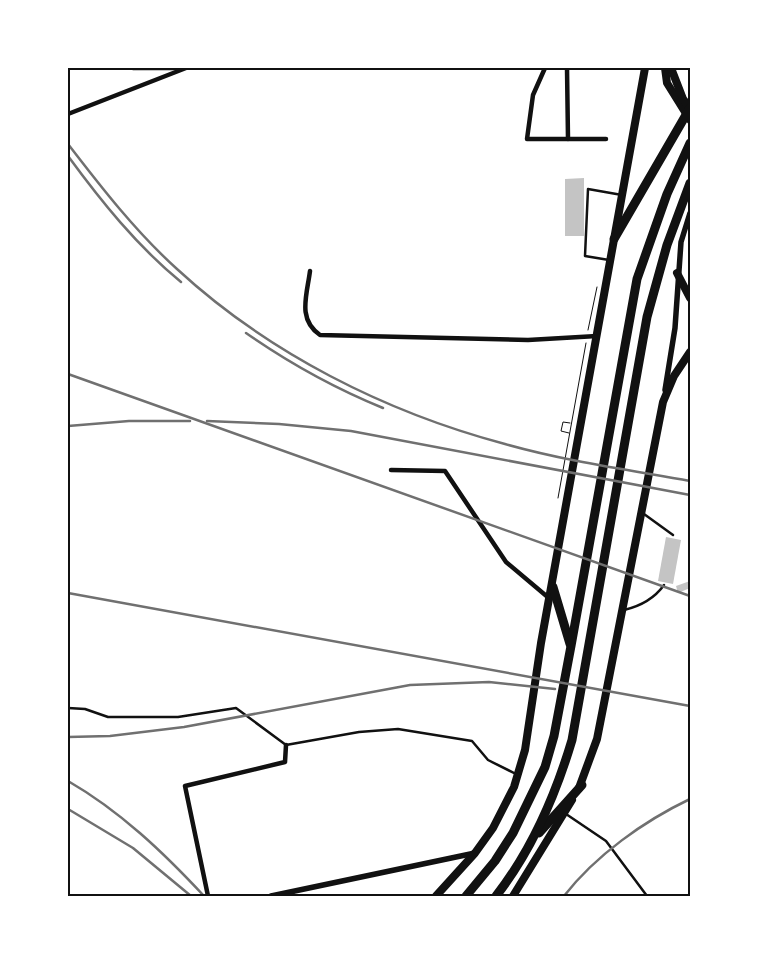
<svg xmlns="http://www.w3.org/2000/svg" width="758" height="964" font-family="'DM Sans',sans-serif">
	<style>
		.building { fill: #c4c4c4 }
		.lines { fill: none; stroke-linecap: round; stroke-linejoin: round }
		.path { stroke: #111; stroke-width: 1 }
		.service { stroke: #111; stroke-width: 2.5 }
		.minor { stroke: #111; stroke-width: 4.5 }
		.tertiary { stroke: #111; stroke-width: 5.5 }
		.trunk { stroke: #111; stroke-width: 8 }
		.motorway { stroke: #111; stroke-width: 9 }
		.rail { stroke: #707070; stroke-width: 2.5 }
		.neatline { fill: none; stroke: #111; stroke-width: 2 }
	</style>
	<rect width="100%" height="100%" fill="#fff"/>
	<g class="building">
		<path d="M584 178V236H565V179Z"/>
		<path d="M666 537 681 540 673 584 658 581Z"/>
		<path d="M690 581V588L678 593 676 586Z"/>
	</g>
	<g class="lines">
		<g class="path">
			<path d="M588 330 597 287"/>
			<path d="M569 433 561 431 563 422 570 423"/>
			<path d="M558 498 586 343"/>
		</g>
		<g class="service">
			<path d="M609 260 585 256 588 189 622 195"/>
			<path d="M644 514 673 535"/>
			<path d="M624 610C641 606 654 599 664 585"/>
			<path d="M68 708 85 709 108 717H178L236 708 286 745 359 732 398 729 472 741 488 760 516 774"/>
			<path d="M566 814 606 841 647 896"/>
		</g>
		<g class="minor">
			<path d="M133 68H182"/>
			<path d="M545 68 533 95 527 139H568"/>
			<path d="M567 68 568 139H606"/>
			<path d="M68 114 186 68"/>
			<path d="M310 271C307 295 297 319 320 335L528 340 597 336"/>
			<path d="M391 470 445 471 506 562 550 599"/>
			<path d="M208 896 185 786 285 762 286 745"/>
		</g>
		<g class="tertiary">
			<path d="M665 390 675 328 681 242 690 213"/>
			<path d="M271 896 475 853"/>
		</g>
		<g class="trunk">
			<path d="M665 68 667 83 690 120"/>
			<path d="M671 68 683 99 690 108"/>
			<path d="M677 273 690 298"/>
			<path d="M579 788 597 739 663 402 674 376 690 352"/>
			<path d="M436 896 475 853 493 828 514 787 525 750 541 643 645 68"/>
			<path d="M513 896 572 800"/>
		</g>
		<g class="motorway">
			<path d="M614 239 690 108"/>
			<path d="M553 587 570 644"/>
			<path d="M539 833 582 785"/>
			<path d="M466 896 495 861 513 833 545 767 554 736 571 646 637 279 667 194 690 143"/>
			<path d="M496 896C532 850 555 797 572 740L647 317 667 245 690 183"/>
		</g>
		<g class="rail">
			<path d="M68 144C101 187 136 232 177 269 268 353 385 412 505 444 565 461 629 470 690 481"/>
			<path d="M68 156C101 201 137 246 181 282"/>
			<path d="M246 333C289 363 334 388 383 408"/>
			<path d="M68 374 690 596"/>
			<path d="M207 421 279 424 351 431 690 495"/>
			<path d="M68 426 129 421H190"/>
			<path d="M68 593 690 706"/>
			<path d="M68 737 110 736 184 727 410 685 489 682 555 689"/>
			<path d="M68 781C120 811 163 852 204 896"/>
			<path d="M68 809 133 848 191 896"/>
			<path d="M564 896C596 855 644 821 690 799"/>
		</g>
	</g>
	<rect width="758" height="964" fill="none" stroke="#ffffff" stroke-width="138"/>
	<rect x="69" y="69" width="620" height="826" class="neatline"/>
</svg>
